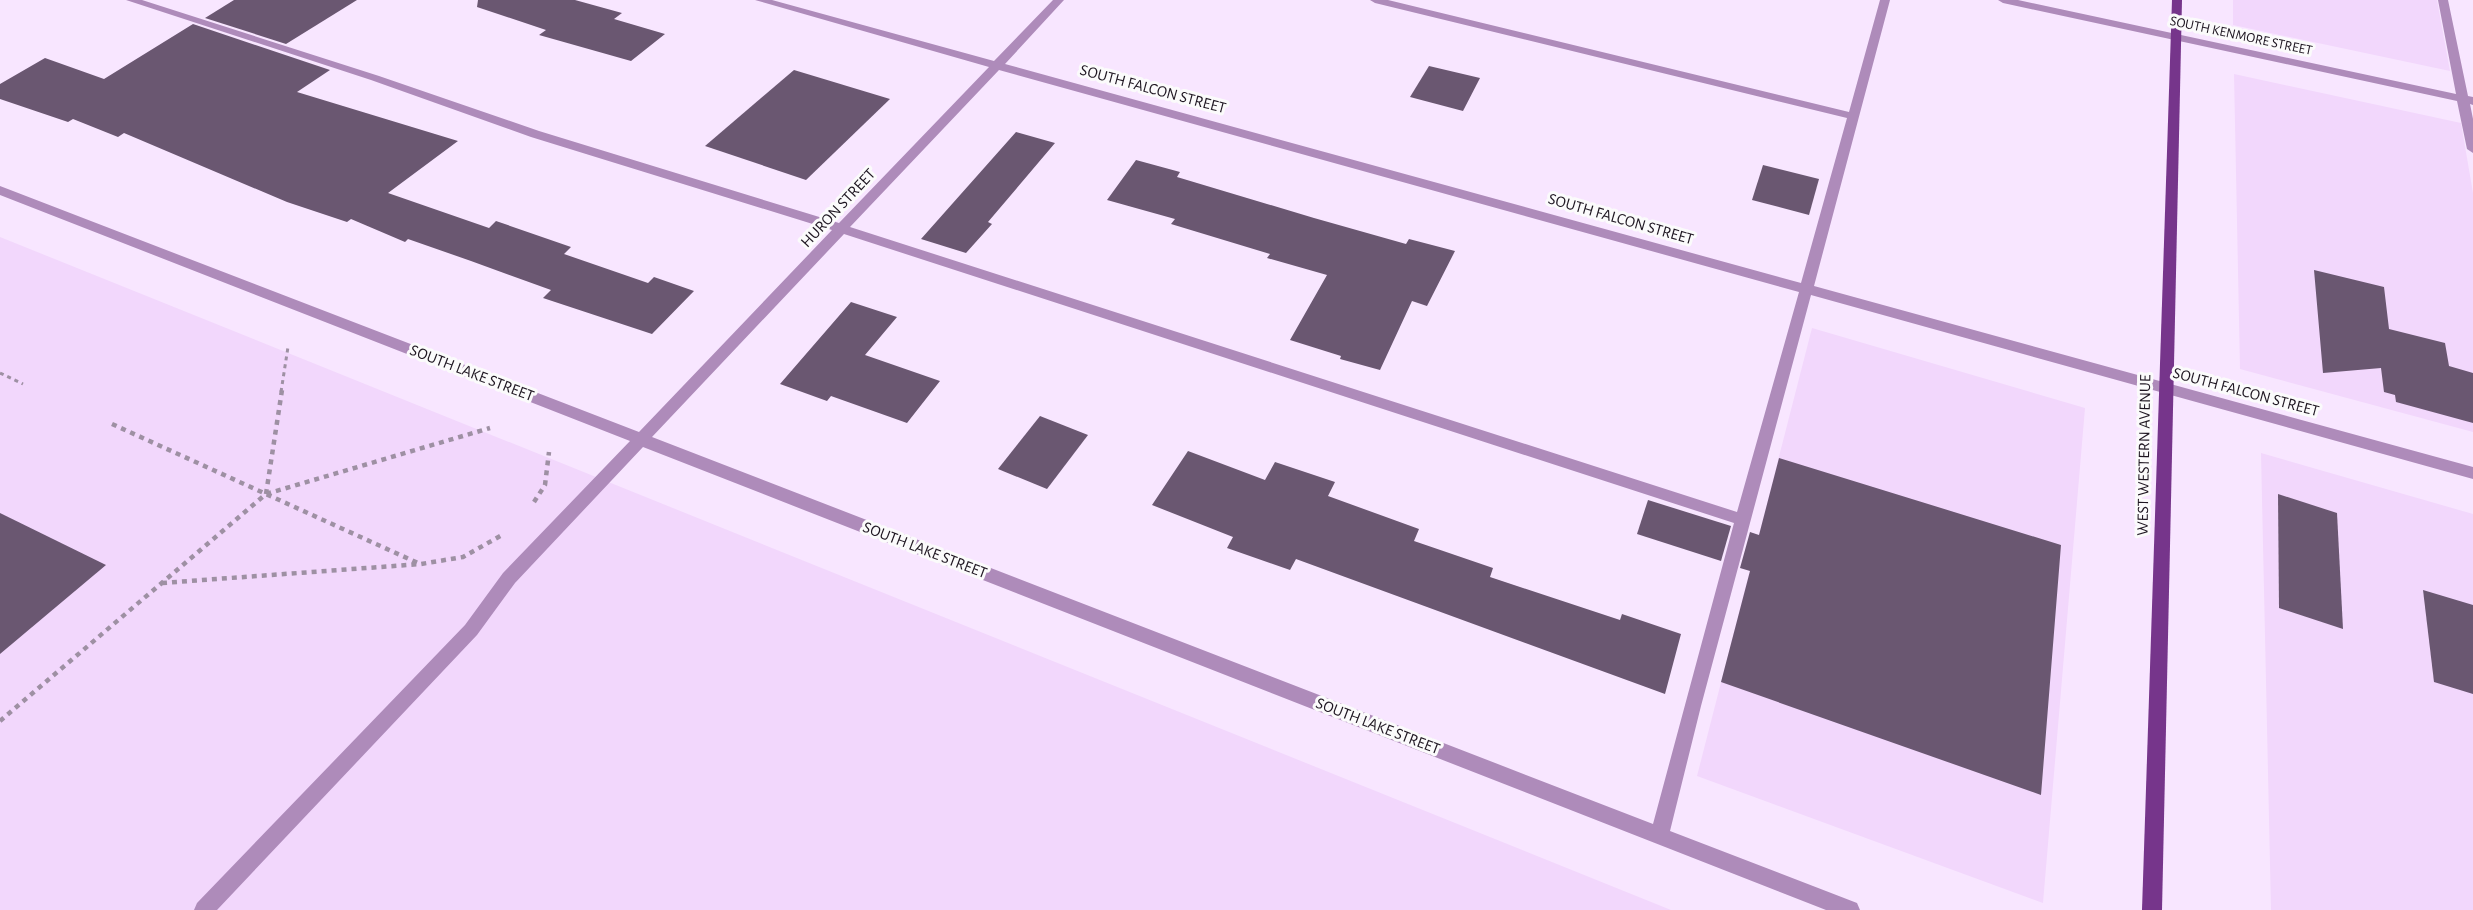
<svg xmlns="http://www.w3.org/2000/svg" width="2473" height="910" font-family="'Alegreya Sans',sans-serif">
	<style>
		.built { fill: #f2d7fc }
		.building { fill: #6a5771 }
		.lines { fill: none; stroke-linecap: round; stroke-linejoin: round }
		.path-far1 { stroke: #9e90a3; stroke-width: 3; stroke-dasharray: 4 4; stroke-linecap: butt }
		.path { stroke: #9e90a3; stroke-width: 4.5; stroke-dasharray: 5 5; stroke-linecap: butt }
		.minor { fill: #ae8bba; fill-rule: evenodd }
		.major { fill: #76358b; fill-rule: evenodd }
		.labels { text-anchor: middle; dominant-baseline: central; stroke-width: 6; stroke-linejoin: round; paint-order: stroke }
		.far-street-label { font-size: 14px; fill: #1e1621; stroke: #fbfbfb }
		.street-label { font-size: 16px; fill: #1e1621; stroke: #fbfbfb }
	</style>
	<rect width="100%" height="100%" fill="#f8e6ff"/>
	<g class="built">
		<path d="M2233 0H2437L2450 71 2233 25Z"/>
		<path d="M2234 74 2461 123 2473 193V432L2240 369Z"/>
		<path d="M0 237 1671 910H0Z"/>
		<path d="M1812 328 2085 408 2043 903 1697 776Z"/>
		<path d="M2261 453 2473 514V910H2271Z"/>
	</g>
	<g class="building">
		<path d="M234 0H357L286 44 205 18Z"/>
		<path d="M478 0H575L622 13 614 19 665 34 631 61 539 35 546 30 477 7Z"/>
		<path d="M193 24 330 70 297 92 458 141 388 193 489 228 496 221 571 247 564 254 648 283 654 277 694 291 652 334 543 298 551 290 471 261 408 239 405 242 351 219 347 222 287 202 124 133 118 137 73 119 68 122 0 99V84L45 58 104 79Z"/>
		<path d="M1429 66 1480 78 1463 111 1410 97Z"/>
		<path d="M794 70 890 99 806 180 705 146Z"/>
		<path d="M1016 132 1055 143 988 222 992 224 966 253 921 239Z"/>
		<path d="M1136 160 1180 172 1177 177 1314 218 1406 244 1409 239 1455 251 1427 306 1412 301 1380 370 1340 359 1341 356 1290 340 1327 275 1267 258 1270 254 1171 224 1175 219 1107 200Z"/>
		<path d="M1763 165 1819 179 1809 215 1752 200Z"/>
		<path d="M2314 270 2384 287 2389 329 2445 343 2449 366 2473 373V423L2396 402 2395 395 2384 392 2381 368 2323 373Z"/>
		<path d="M851 302 897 317 865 355 940 381 907 423 831 396 827 401 780 384Z"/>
		<path d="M1040 416 1088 435 1047 489 998 469Z"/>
		<path d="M1188 451 1265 480 1275 462 1335 482 1328 496 1419 529 1414 541 1493 568 1490 577 1620 620 1622 614 1681 634 1665 694 1296 559 1290 570 1227 548 1233 537 1152 505Z"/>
		<path d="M1779 458 2061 545 2041 795 1721 682 1750 571 1740 568 1750 532 1759 535Z"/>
		<path d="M2278 494 2337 513 2343 629 2279 608Z"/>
		<path d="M1648 500 1731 526 1721 561 1637 534Z"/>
		<path d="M0 513 106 565 0 654Z"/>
		<path d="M2423 590 2473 605V694L2434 682Z"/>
	</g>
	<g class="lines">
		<g class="path-far1">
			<path d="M0 373 23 384"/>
			<path d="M281 392 288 347"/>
		</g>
		<g class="path">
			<path d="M112 424 420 564"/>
			<path d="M266 494 282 390"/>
			<path d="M534 502 545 485 549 452"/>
			<path d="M162 583 421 564 463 557 502 535"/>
			<path d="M0 721 266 494 490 428"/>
		</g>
		<g class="minor">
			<path d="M126 0H142L379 76 539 131 839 223 989 67 755 0H772L994 61 1053 0H1064L1005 64 1801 283 1847 118 1375 3 1370 0H1388L1849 112 1880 0H1890L1814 286 2473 467V479L1811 295 1701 706 1670 831 1857 903 1860 910H1826L643 447 515 583 477 635 217 910H194L197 903 465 625 503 573 630 441 0 195V186L639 432 832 230 531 137 371 80ZM999 70 1799 292 1737 512 850 227ZM844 234 1734 523 1653 824 652 437Z"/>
			<path d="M1998 0H2018L2456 94 2438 0H2448L2468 96 2473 97V105L2470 104 2473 119V153L2467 149 2457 101 2003 3Z"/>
		</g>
		<path class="major" d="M2172 0H2182L2162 910H2142Z"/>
	</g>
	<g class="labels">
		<g class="far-street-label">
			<text transform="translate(2241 36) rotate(12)">SOUTH KENMORE STREET</text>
		</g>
		<g class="street-label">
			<text transform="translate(1153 89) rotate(15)">SOUTH FALCON STREET</text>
			<text transform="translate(838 208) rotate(-47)">HURON STREET</text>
			<text transform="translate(1621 219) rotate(16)">SOUTH FALCON STREET</text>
			<text transform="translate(472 373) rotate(21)">SOUTH LAKE STREET</text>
			<text transform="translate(2246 392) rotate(15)">SOUTH FALCON STREET</text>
			<text transform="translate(2144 455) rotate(-89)">WEST WESTERN AVENUE</text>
			<text transform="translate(925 550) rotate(21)">SOUTH LAKE STREET</text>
			<text transform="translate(1378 726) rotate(21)">SOUTH LAKE STREET</text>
		</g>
	</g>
</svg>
